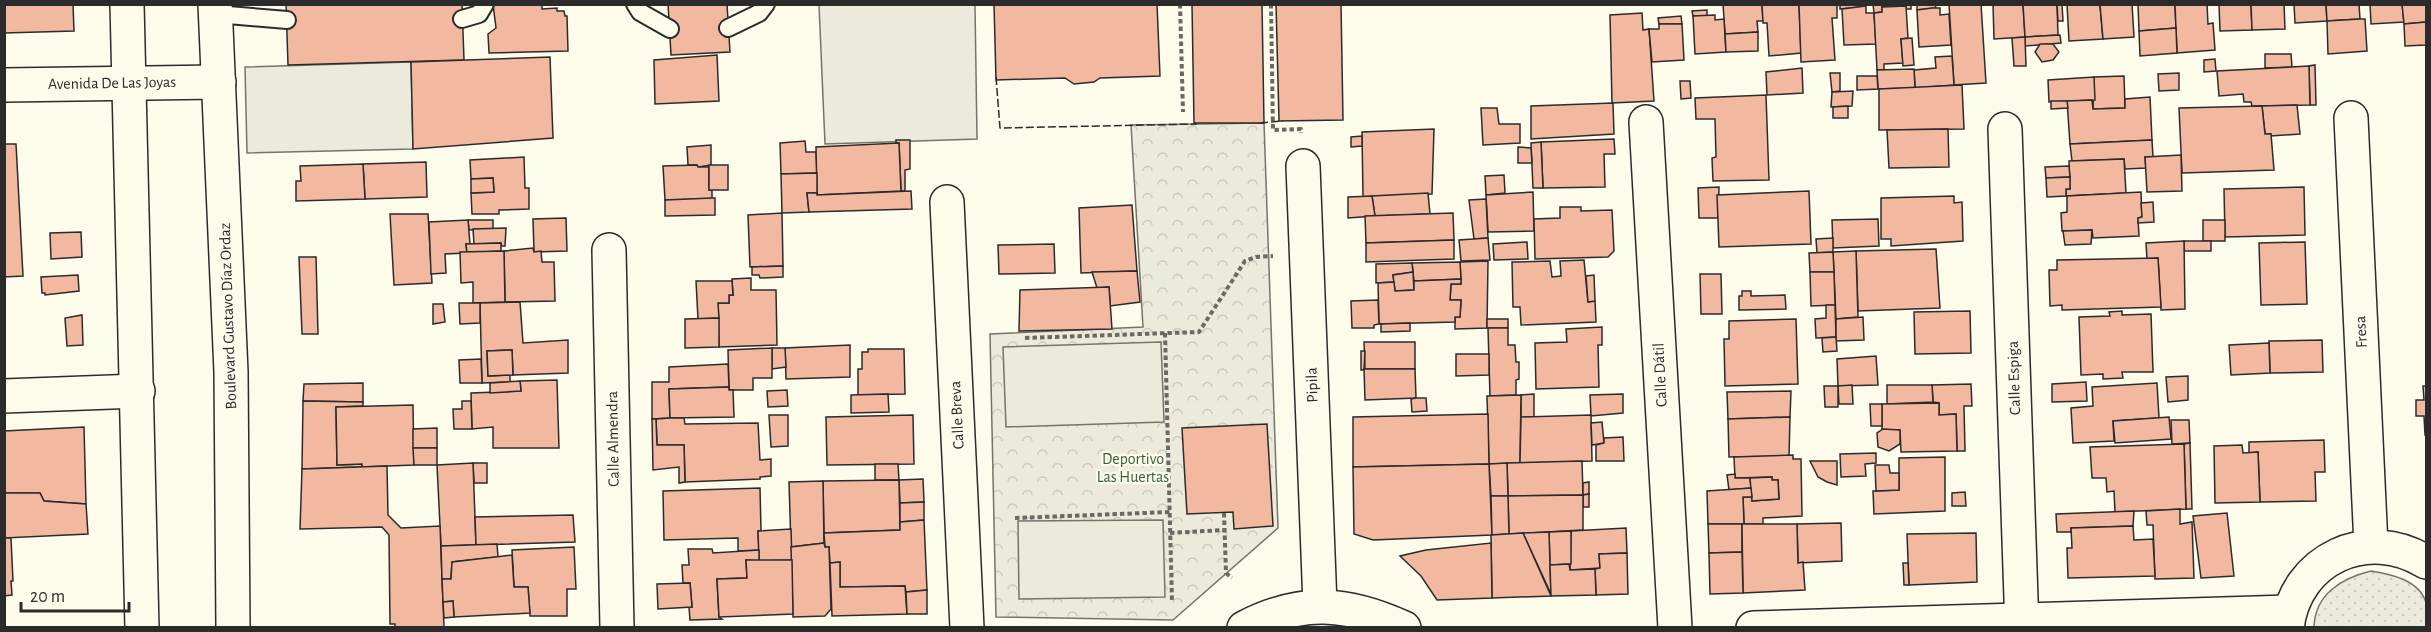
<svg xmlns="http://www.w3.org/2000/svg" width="2431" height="632" font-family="'Alegreya Sans',sans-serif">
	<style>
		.grass { fill: url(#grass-dots); stroke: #74746e; stroke-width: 1.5 }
		.park { fill: url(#park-crowns); stroke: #74746e; stroke-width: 1.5 }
		.pitch { fill: #ecebdb; stroke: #74746e; stroke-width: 1.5 }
		.parking { fill: #eceadb; stroke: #74746e; stroke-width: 1.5 }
		.building { fill: #f2b8a0; stroke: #2b2b2b; stroke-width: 1.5 }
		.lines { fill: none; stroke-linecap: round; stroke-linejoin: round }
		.service-casing { stroke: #2b2b2b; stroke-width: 20 }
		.minor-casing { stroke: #2b2b2b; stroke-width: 36 }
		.secondary-casing { stroke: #2b2b2b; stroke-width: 36 }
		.primary-casing { stroke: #2b2b2b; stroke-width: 36 }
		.path { stroke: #6a6964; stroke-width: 4; stroke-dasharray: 4.5 3; stroke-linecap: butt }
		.service { stroke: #fdfbea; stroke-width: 16 }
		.minor { stroke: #fdfbea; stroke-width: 33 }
		.secondary { stroke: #fdfbea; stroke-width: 33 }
		.primary { stroke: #fdfbea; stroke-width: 33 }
		.fence { stroke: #2b2b2b; stroke-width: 1.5; stroke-dasharray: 8 3; stroke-linecap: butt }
		.labels { text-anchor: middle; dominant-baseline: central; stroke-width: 4.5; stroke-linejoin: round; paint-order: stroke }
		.street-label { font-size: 16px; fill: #2b2b2b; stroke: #fdfbea }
		.park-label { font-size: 16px; fill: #34623c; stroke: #fdfbea }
	</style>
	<defs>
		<pattern id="grass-dots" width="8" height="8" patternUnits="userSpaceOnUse" patternTransform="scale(1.5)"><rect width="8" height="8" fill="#ecebdb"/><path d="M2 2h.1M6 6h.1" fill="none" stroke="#cbcabc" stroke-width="1.8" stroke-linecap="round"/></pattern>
		<pattern id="park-crowns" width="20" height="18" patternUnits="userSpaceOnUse" patternTransform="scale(1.5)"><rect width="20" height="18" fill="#ecebdb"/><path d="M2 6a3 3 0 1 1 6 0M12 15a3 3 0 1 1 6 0" fill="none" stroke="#cbcabc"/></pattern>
	</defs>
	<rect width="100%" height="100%" fill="#fdfbea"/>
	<g class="grass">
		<path d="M2371 571C2390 574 2420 580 2426 603 2428 610 2427 620 2426 627H2314C2315 594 2342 578 2371 571Z"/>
		<path d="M1310 623 1355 627 1290 628Z"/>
	</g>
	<path class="park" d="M1264 123 1278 528 1173 620 996 617 990 334 1143 327 1131 125Z"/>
	<g class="pitch">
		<path d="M1161 342 1164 422 1006 427 1003 347Z"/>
		<path d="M1163 520 1165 597 1019 599 1018 521Z"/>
	</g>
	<g class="parking">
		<path d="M819 5H975L977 139 825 144Z"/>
		<path d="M411 62 413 149 247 153 245 67Z"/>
	</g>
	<g class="building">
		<path d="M4 4H73L74 31 4 33Z"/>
		<path d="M286 4H462L464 60 288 65Z"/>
		<path d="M493 4 542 5V9L557 8V11H564L565 16H567L568 51 489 53 488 34 496 28Z"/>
		<path d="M668 4H727L730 52 671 55Z"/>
		<path d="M994 4H1157L1160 76 1100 78 1094 82 1074 84 1065 78 996 80Z"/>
		<path d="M1192 4H1262L1264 123H1194Z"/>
		<path d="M1276 4H1341L1343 120 1279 121Z"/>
		<path d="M1723 4H1762L1763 21H1757L1758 32 1725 34Z"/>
		<path d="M1762 4H1799L1801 53 1769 56 1767 23H1763Z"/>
		<path d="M1799 4H1837V18H1832L1835 60 1801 62Z"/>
		<path d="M1840 4H1860V7L1840 9Z"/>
		<path d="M1873 4H1911V9H1906V6L1882 7V12L1874 13Z"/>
		<path d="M1917 4H1935L1936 8 1917 10Z"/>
		<path d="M1949 4H1981L1986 83 1954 85Z"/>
		<path d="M1993 4H2023L2025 37 1994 39Z"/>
		<path d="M2023 4H2057L2058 35 2025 37Z"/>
		<path d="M2057 4H2062L2063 21H2058Z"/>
		<path d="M2067 4 2100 5 2103 39 2069 41Z"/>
		<path d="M2132 4 2134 37 2103 39 2100 5Z"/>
		<path d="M2138 4H2175L2176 28 2139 31Z"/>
		<path d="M2175 4H2207L2208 24 2213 23 2215 50 2177 53Z"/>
		<path d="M2219 4H2251L2252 30 2220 31Z"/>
		<path d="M2251 4H2284L2285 29 2252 30Z"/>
		<path d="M2294 4H2326L2327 21 2295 23Z"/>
		<path d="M2326 4H2359L2360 19 2327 21Z"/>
		<path d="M2370 4H2402L2404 22 2371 24Z"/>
		<path d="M2402 4H2426V22L2404 24Z"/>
		<path d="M1866 6V13H1874L1876 44 1844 45 1842 9Z"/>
		<path d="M1906 6 1908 38 1901 39 1903 63 1884 64V70H1877L1874 13 1882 12V7Z"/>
		<path d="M1932 8H1940V15L1949 14 1951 45 1919 47 1917 10Z"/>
		<path d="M1707 10V16H1693L1692 11Z"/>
		<path d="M1642 13 1643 30 1649 29 1654 101 1612 103 1610 15Z"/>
		<path d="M1715 15V20L1724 19 1726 52 1695 54 1693 16Z"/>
		<path d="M1681 16 1682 24H1659L1658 18Z"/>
		<path d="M2360 19H2365L2367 51 2328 54 2327 21Z"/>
		<path d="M2426 22V45L2405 46 2404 24Z"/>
		<path d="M1659 24H1682L1684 60 1652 62 1649 29H1659Z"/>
		<path d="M2176 28 2177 53 2140 56 2139 31Z"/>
		<path d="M1758 32V51L1726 52 1725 34Z"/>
		<path d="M2060 35 2061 43 2025 46V37Z"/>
		<path d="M2025 37 2026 66H2014L2012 38Z"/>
		<path d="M1912 38 1914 65 1903 66 1901 39Z"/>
		<path d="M2040 44H2053L2059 52 2053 60 2042 62 2035 52Z"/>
		<path d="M2265 54H2291L2292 67 2265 68Z"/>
		<path d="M717 55 719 101 655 104 654 60Z"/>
		<path d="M1952 56 1954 85 1915 88 1914 70 1936 68 1935 57Z"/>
		<path d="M550 57 553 138 413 149 411 62Z"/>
		<path d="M2215 59 2216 71 2204 72V60Z"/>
		<path d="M2315 65 2316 105H2310L2309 66Z"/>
		<path d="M2309 66 2310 105 2252 106 2251 102H2244L2243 94 2219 96 2217 71Z"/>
		<path d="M1802 68 1803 93 1767 95 1766 72Z"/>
		<path d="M1914 69 1915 88 1878 89 1877 70Z"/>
		<path d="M1830 73H1840V91L1832 92Z"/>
		<path d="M2179 73V90L2159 91 2158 74Z"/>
		<path d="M1857 76H1877L1878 89 1857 90Z"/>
		<path d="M2124 76 2125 108 2093 109 2094 77Z"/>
		<path d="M2094 77 2095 100 2049 102 2048 80Z"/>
		<path d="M1680 81H1690L1691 98 1681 99Z"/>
		<path d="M1962 85 1964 129 1879 130V89Z"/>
		<path d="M1853 91 1852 106 1831 107 1832 92Z"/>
		<path d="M1766 95 1769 180 1713 181 1712 158 1716 157 1715 119H1696L1695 98Z"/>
		<path d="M2150 97 2152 140 2070 144 2067 101 2092 100 2093 109 2125 108V99Z"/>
		<path d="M2051 101H2067L2068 108 2051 109Z"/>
		<path d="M1613 103 1614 134 1531 139V106Z"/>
		<path d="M2297 105 2300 134 2271 136V134H2265L2262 106Z"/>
		<path d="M1848 106V118H1833V107Z"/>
		<path d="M2262 106 2265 134H2271L2274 170 2182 173 2179 108Z"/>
		<path d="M1481 108H1497L1499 124H1520V143L1483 145Z"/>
		<path d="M1434 129 1432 194 1363 197 1362 132Z"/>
		<path d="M1948 129 1949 167 1889 168 1887 130Z"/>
		<path d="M1362 136V146L1351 147V137Z"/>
		<path d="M1614 139 1615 154H1604L1605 187 1543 188 1541 142Z"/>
		<path d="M896 140H910V169L905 170V191H901L899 143H896Z"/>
		<path d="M2152 140 2153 157H2145L2146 168 2125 169 2124 159 2072 161 2070 144Z"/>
		<path d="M805 141 806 152H816L817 173 781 174 780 143Z"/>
		<path d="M1541 142 1543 188H1533L1531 143Z"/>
		<path d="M899 143 901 191 817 195 816 147Z"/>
		<path d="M4 144H16L23 276 4 277Z"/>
		<path d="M711 145V165L698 167 697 165H688L687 147Z"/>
		<path d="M1518 147 1531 148 1532 163H1518Z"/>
		<path d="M2181 155 2182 191 2147 192 2145 157Z"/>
		<path d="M524 157 525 188H529V209L499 210V214H472L471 193 494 192 493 178 471 179 470 160Z"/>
		<path d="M2124 159 2126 193 2066 196V189H2070L2069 161Z"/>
		<path d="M426 162 427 197 365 199 363 164Z"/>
		<path d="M363 164 365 199 296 201V181H301L300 166Z"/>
		<path d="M697 165 698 167H709V190H712V199L665 200 663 166Z"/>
		<rect x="709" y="165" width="19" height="25"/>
		<path d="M2069 166 2070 177 2046 178 2045 167Z"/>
		<path d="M817 173V193H807L809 212 782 213 781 174Z"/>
		<path d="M1504 175 1505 193 1486 195 1485 176Z"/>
		<path d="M2070 177V189H2066V196L2047 197 2046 178Z"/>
		<path d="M493 178 494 192 471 193V179Z"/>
		<path d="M1719 187 1718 218H1699L1698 188Z"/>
		<path d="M2304 187 2305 235 2225 237 2224 189Z"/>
		<path d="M911 191 912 209 809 212 807 193H817V195Z"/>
		<path d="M1809 191 1811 244 1719 247 1717 195Z"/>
		<path d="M1533 192 1534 231 1488 232 1486 195Z"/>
		<path d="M2141 192 2142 217 2138 218 2139 236 2093 238 2092 230 2062 231 2061 213 2067 212V196Z"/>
		<path d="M1428 193 1430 214 1375 216 1372 196Z"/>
		<path d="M1372 196 1375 216 1348 218V197Z"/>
		<path d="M1954 196V203L1962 202 1963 241 1891 246V239H1881V198Z"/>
		<path d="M712 198H715V215L665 216V200Z"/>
		<path d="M1486 199 1488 238 1474 239 1469 200Z"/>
		<path d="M2153 202 2154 222 2138 223V218L2142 217 2141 203Z"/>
		<path d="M1132 205 1137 271 1081 273 1079 208Z"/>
		<path d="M1560 207H1581V211L1612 210 1614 251 1608 257 1535 259 1534 219 1560 218Z"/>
		<path d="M782 213 783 266 750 267 748 215Z"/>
		<path d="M1453 213 1454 240 1366 243 1365 216Z"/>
		<path d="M390 214H428L432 283 394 285Z"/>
		<path d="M566 218 567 251 534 252 533 219Z"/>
		<path d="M1878 219 1879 246 1833 248 1832 220Z"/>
		<path d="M468 220H493V229L469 230Z"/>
		<path d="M468 220 470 244H466L467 253 445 254 446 273 431 274 429 222Z"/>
		<rect x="2203" y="220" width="22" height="21"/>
		<path d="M506 228 505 246H501V243L474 244 473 229Z"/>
		<path d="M2092 230 2091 244 2065 245 2063 231Z"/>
		<path d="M81 232 82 257 51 259 50 233Z"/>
		<path d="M1488 238 1490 260 1461 261 1459 240Z"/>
		<path d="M1833 238V252L1817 253 1816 239Z"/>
		<path d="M1454 240V259L1366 262V243Z"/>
		<rect x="2184" y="241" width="27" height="10"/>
		<path d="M2184 241 2185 309 2161 310 2158 258 2147 259 2146 243Z"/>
		<path d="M1527 242 1528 259 1494 260 1493 244Z"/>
		<path d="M2305 242 2307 304 2261 305 2259 243Z"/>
		<path d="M501 243V251L467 253 466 244Z"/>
		<path d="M1054 244 1055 273 999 274 998 245Z"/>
		<path d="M533 248 534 252 541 251 542 262H554L555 301 505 302 504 251Z"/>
		<path d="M1936 249 1940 308 1858 311 1856 251Z"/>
		<path d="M504 251 505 302 473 303V282L461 283 460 252Z"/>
		<path d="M1856 251 1858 317 1836 319 1833 252Z"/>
		<path d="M1833 252 1834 272H1810L1809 253Z"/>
		<path d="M299 257H316L318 334H302Z"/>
		<path d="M2158 258 2161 307 2062 310V305L2050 306 2049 270H2057V260Z"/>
		<path d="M1584 260 1588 302 1595 301 1596 322 1521 325 1520 307H1513L1512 262 1550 261 1552 277 1561 276 1560 261Z"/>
		<path d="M1488 261 1487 328 1455 329V317H1460L1461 300H1450L1451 284H1461L1460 262Z"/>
		<path d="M1460 262 1461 279 1414 281 1412 263Z"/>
		<path d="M1412 263 1413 272 1393 275 1394 282 1376 283V264Z"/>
		<path d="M783 266V277L760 278 759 275H752V267Z"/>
		<path d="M1137 271 1140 302 1110 306 1109 287 1097 288 1092 272Z"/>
		<path d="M1413 272 1414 290 1395 291 1393 275Z"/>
		<path d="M1810 272H1834L1835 305 1811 306Z"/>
		<path d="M1700 274H1721L1722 314H1701Z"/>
		<path d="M78 275 79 291 45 295V293H42L41 277Z"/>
		<path d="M1594 275 1595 301 1588 302 1586 276Z"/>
		<path d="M751 278V290H776L777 345 719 347 718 303H729V295H733L732 279Z"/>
		<path d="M1461 279V284H1451L1450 300H1461L1460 317H1455V322L1379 324 1378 283 1394 282 1395 291 1414 290V281Z"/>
		<path d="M696 281H732L733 295H729V303H718L719 318 698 319Z"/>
		<path d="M1109 287 1112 329 1019 331 1020 290Z"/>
		<path d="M1742 291H1751V296L1785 295 1786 309 1739 310V296H1742Z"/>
		<path d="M1378 300 1379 324 1374 325V328H1352L1351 301Z"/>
		<path d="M520 302 523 343 568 340V373L513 375 512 350 487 351 488 376 510 375V382L482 383 480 303Z"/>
		<path d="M459 303H480V323L460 324Z"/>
		<path d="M433 304H443L445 322 433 324Z"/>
		<path d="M1826 305H1835L1836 337 1816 338 1815 319 1826 318Z"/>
		<path d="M1970 311 1971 353 1915 354 1914 312Z"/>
		<path d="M2122 311V315L2151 314 2153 372H2122L2123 378 2103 379V374L2081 375 2079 317 2110 316 2109 312Z"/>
		<path d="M82 315 83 345 67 346 65 318Z"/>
		<path d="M1863 317 1864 340 1836 341V319Z"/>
		<path d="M719 318V347L685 348V319Z"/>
		<rect x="1487" y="319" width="21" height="9"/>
		<path d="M1796 319 1798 384 1725 386 1724 339H1729V321Z"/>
		<path d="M1410 323V331L1381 332V324Z"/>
		<path d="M1602 327V345H1598L1599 387 1536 389 1535 343 1567 342 1566 329Z"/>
		<path d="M1488 328H1508V345H1515L1516 362H1519V379L1516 380V395L1490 396Z"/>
		<path d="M1836 337 1837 351 1823 352 1822 338Z"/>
		<path d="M2322 340 2323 372 2270 373 2269 341Z"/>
		<path d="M1364 342H1415V369H1365Z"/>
		<path d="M2269 343 2270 373 2231 375 2229 345Z"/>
		<path d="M850 345V377L786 379 785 348Z"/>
		<path d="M772 348H785L786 367 772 369Z"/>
		<path d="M772 348V378H753V390H729L728 350Z"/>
		<path d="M868 349H904L905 394 858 395V369H862V352H868Z"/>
		<path d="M512 350 513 375 488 376 487 351Z"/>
		<path d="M1361 351H1365L1364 370H1361Z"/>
		<path d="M1456 354H1489V375L1456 376Z"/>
		<path d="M1876 356 1878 385 1838 386 1837 359Z"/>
		<path d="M481 359 482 383H460L459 360Z"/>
		<path d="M728 364 729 387 669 389 670 418 652 419V382H669V367Z"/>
		<path d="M1364 369H1415L1416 398 1365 400Z"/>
		<path d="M2188 376V400L2168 402 2166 377Z"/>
		<path d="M557 380 559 448H493V427L472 429 471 393 521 391 520 381Z"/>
		<path d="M520 381 521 391 490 393V383Z"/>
		<path d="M2086 382 2087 401 2052 402V384Z"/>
		<path d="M363 383V402L303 401 304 384Z"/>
		<path d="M2157 383 2159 418 2113 421 2114 441 2073 443 2071 408 2093 406 2092 387Z"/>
		<path d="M1971 384 1972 406H1964L1965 451H1957L1956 414 1939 415V403L1933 402 1932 385Z"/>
		<path d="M1852 385 1853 404H1839L1838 386Z"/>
		<path d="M1887 385H1932L1933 402 1887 404Z"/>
		<path d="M1824 386H1838V407H1825Z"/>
		<path d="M2423 386H2426V435H2425L2424 416H2416V400H2424Z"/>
		<path d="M729 387V390H733L734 417 670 418 669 389Z"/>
		<path d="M787 390 788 406 768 407 767 391Z"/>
		<path d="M1791 391 1790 417 1728 419 1727 392Z"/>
		<path d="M888 394 889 412 851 413V395Z"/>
		<path d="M1534 394V417H1521V395Z"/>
		<path d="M1623 394V413L1591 416 1590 395Z"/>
		<path d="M1521 395 1520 463 1489 464 1487 396Z"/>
		<path d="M1416 398H1426L1427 411 1412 412 1411 399Z"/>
		<path d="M303 401 363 402V406L336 407 337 465 362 464V467L302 469Z"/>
		<path d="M462 401H471L472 429H454L453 409H462Z"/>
		<path d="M1939 403V415L1956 414 1957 451 1901 452 1900 430H1882V404Z"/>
		<path d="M1870 404H1882V426H1871Z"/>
		<path d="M413 405 414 465 362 467V464L337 465 336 407Z"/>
		<path d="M1488 414 1489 464 1353 467V417Z"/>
		<path d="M769 415H788V446L771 447Z"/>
		<path d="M913 415 914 464 827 465 826 417Z"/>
		<path d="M1591 415 1592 461 1520 463 1521 417Z"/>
		<path d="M1790 417 1789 456 1729 457 1728 419Z"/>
		<path d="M2169 417 2171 439 2115 443 2113 421Z"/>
		<path d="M670 418H684L685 424 758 423 760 460 771 459V476L760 477V479L685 482 684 445H657L656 419Z"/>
		<path d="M652 419H656L657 445H684L685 482 679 483V467L653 470Z"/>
		<path d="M2171 420H2189L2190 443 2172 444Z"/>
		<path d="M1602 422 1604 443 1592 445 1591 423Z"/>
		<path d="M1267 424 1273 526 1234 529 1233 512 1187 514 1182 428Z"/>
		<path d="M84 427 86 504 44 501 40 493H4V431Z"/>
		<path d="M437 428V448H413V429Z"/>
		<path d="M1883 429 1900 430V444L1889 451 1878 447 1877 433Z"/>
		<path d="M1623 437 1624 461H1596V445L1604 443V438Z"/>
		<path d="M2324 440 2325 472H2315L2316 501 2260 502 2258 452 2249 453V442Z"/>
		<path d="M2190 443 2192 509H2186L2184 444Z"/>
		<path d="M2184 444 2186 509 2115 512 2114 491 2107 492 2106 478H2092L2090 447Z"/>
		<path d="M2242 445 2243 453 2258 452 2260 502 2215 503 2214 446Z"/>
		<path d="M413 448H437V465H414Z"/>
		<path d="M1876 453V463L1865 464 1866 476 1841 477 1840 454Z"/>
		<path d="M1793 455V459H1801L1802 516 1763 518V524H1744L1743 497H1752V501L1779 499 1778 480H1772V477L1735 478 1734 457Z"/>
		<path d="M1945 457V511L1874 514 1873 491 1899 490V458Z"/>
		<path d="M1582 461 1583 495 1508 496 1507 463Z"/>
		<path d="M1810 461H1837V485L1827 482 1818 477Z"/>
		<path d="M473 463H487V483H474Z"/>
		<path d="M473 463 476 545 441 546 437 465Z"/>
		<path d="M1507 463 1508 496H1491L1489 464Z"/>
		<path d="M875 464H898L899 480H875Z"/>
		<path d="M1489 464 1492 535 1373 540 1354 534 1353 467Z"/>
		<path d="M1875 465H1889L1890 473H1899V490L1876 491Z"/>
		<path d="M387 466 388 515 401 528 440 526 444 627 395 628V624H390L389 535 382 527 300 529 302 469Z"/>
		<path d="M1735 474V478H1750L1751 488 1729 490 1727 475Z"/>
		<path d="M1772 477V480H1778L1779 499 1752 501 1750 478Z"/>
		<path d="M923 479 924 502 900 503 899 480Z"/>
		<path d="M899 480 900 530 824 533 823 481Z"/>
		<path d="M823 481 824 543 791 547 789 482Z"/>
		<path d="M1589 482V494L1583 495V483Z"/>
		<path d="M760 488 761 531H758L759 550 738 551V538L664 540 663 491Z"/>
		<path d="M1751 488 1752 497H1743L1744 524H1708L1707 491Z"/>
		<path d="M1965 492 1966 506H1952V493Z"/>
		<path d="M4 493H40L44 501 86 504 88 534 4 538Z"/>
		<path d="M1589 494V507H1583V495Z"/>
		<path d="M1583 495V530L1509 534 1508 496Z"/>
		<path d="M1491 496H1508L1509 534 1492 535Z"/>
		<path d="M924 502V520L900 522V503Z"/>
		<path d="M2180 509V524L2192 522 2194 578 2155 579 2153 525H2147L2146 511Z"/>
		<path d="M2134 511 2133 526 2071 528V532H2057L2056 514Z"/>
		<path d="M2227 513 2234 576 2201 578 2193 516Z"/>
		<path d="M573 515 575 542 476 545 475 517Z"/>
		<path d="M924 520 927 590 906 592 905 586 840 587V562L830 563 829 547H825L824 533 900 530V522Z"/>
		<path d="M1841 523 1842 561 1798 563 1797 524Z"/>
		<path d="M1708 524H1742V552L1709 553Z"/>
		<path d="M1742 524H1797L1798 563 1803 562 1805 590 1743 593Z"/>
		<path d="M2133 526 2134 540 2153 539 2155 576 2068 578 2067 548H2072L2071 528Z"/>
		<path d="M1626 528 1627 553 1599 554 1600 568 1570 570 1571 531Z"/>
		<path d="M791 529 792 560 759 561 758 531Z"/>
		<path d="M1571 531V564L1550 565 1549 532Z"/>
		<path d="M1549 532 1550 565 1551 594 1523 533Z"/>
		<path d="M1523 533 1551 596 1492 598 1491 535Z"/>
		<path d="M1976 533 1977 582 1909 585 1907 534Z"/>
		<path d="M4 538H11L13 581H11L12 595 4 596Z"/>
		<path d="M824 543 825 547H829L831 609 825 616 793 617 791 547Z"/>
		<path d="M1491 543 1492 598 1437 600 1421 576 1400 556 1426 550Z"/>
		<path d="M497 544 498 557 452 562 451 579H442L441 546Z"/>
		<path d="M574 547 576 589H567V616H530L528 587H514L512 550Z"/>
		<path d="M688 549H712L713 553 759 550V561L746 560 747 578 717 579 719 617 722 619 690 620 689 607H692L690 583H683L682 565H689Z"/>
		<path d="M1742 552 1743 593 1710 594 1709 553Z"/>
		<path d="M1627 553 1628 594 1596 595 1595 569 1600 568 1599 554Z"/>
		<path d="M512 555 514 587H528L530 613 454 617 453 601 443 602 442 579H451L452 562Z"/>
		<path d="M746 560H792L793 614 719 617 717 579 747 578Z"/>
		<path d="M840 562V587L905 586 907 614 832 616 830 563Z"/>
		<path d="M1903 563H1908L1909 585H1904Z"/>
		<path d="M1569 564 1570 570 1595 569 1596 595 1551 596 1550 565Z"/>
		<path d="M690 583 692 607 658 609 657 584Z"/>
		<path d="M927 590V614H907L906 592Z"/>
		<path d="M453 601 454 617 444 618 443 602Z"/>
	</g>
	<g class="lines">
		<defs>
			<g id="service">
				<path d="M635 4 640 12 670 29"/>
				<path d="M216 14 287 20"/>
				<path d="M462 19 479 14 485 4"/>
				<path d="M728 28 759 13 766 4"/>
			</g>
			<g id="minor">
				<path d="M4 85 219 82"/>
				<path d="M2351 118 2371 546"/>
				<path d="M1646 122 1675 628"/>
				<path d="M2005 129 2022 628"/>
				<path d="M1303 166 1320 605"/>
				<path d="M947 202 967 628"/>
				<path d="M609 250 617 628"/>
				<path d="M4 396 138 391"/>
			</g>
			<g id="secondary">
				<path d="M1244 628C1301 598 1347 602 1404 628"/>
				<path d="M1753 628 2289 612"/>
				<path d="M2287 628C2295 558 2368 526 2426 562"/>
			</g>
			<g id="primary">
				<path d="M127 4 142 628"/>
				<path d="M215 4 231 372 233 628"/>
			</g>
		</defs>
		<use href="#service" class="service-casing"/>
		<use href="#minor" class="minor-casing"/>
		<use href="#secondary" class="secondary-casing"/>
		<use href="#primary" class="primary-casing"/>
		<g class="path">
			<path d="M1180 4 1183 112"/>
			<path d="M1271 4 1273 130 1301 129V133"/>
			<path d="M1165 333 1172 601"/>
			<path d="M1025 338 1199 332 1245 261 1256 257 1273 256"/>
			<path d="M1224 513 1226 573 1232 578"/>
			<path d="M1015 518 1170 512"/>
			<path d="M1170 533 1225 530"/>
		</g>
		<use href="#service" class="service"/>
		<use href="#minor" class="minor"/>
		<use href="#secondary" class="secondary"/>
		<use href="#primary" class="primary"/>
		<g class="fence">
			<path d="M996 77 1000 128 1197 124"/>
			<path d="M1260 123 1283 121"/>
		</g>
	</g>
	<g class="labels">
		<g class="street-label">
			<text transform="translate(112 83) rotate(-1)">Avenida De Las Joyas</text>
			<text transform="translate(228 316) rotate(-92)">Boulevard Gustavo Díaz Ordaz</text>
			<text transform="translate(2361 332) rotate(-93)">Fresa</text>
			<text transform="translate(1660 375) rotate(-93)">Calle Dátil</text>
			<text transform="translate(2014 378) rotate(-92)">Calle Espiga</text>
			<text transform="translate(1312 385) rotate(-92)">Pipila</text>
			<text transform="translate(957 415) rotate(-93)">Calle Breva</text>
			<text transform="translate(613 439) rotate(-91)">Calle Almendra</text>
		</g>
		<g class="park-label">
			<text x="1133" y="459">Deportivo<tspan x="1133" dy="18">Las Huertas</tspan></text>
		</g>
	</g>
	<rect width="2431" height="632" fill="none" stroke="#2b2b2b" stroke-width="12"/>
	<path d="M21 602v9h108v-9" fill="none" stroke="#2b2b2b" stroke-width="3"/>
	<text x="30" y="602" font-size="18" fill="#2b2b2b" stroke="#fdfbea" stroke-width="4.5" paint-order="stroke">20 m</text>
</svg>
